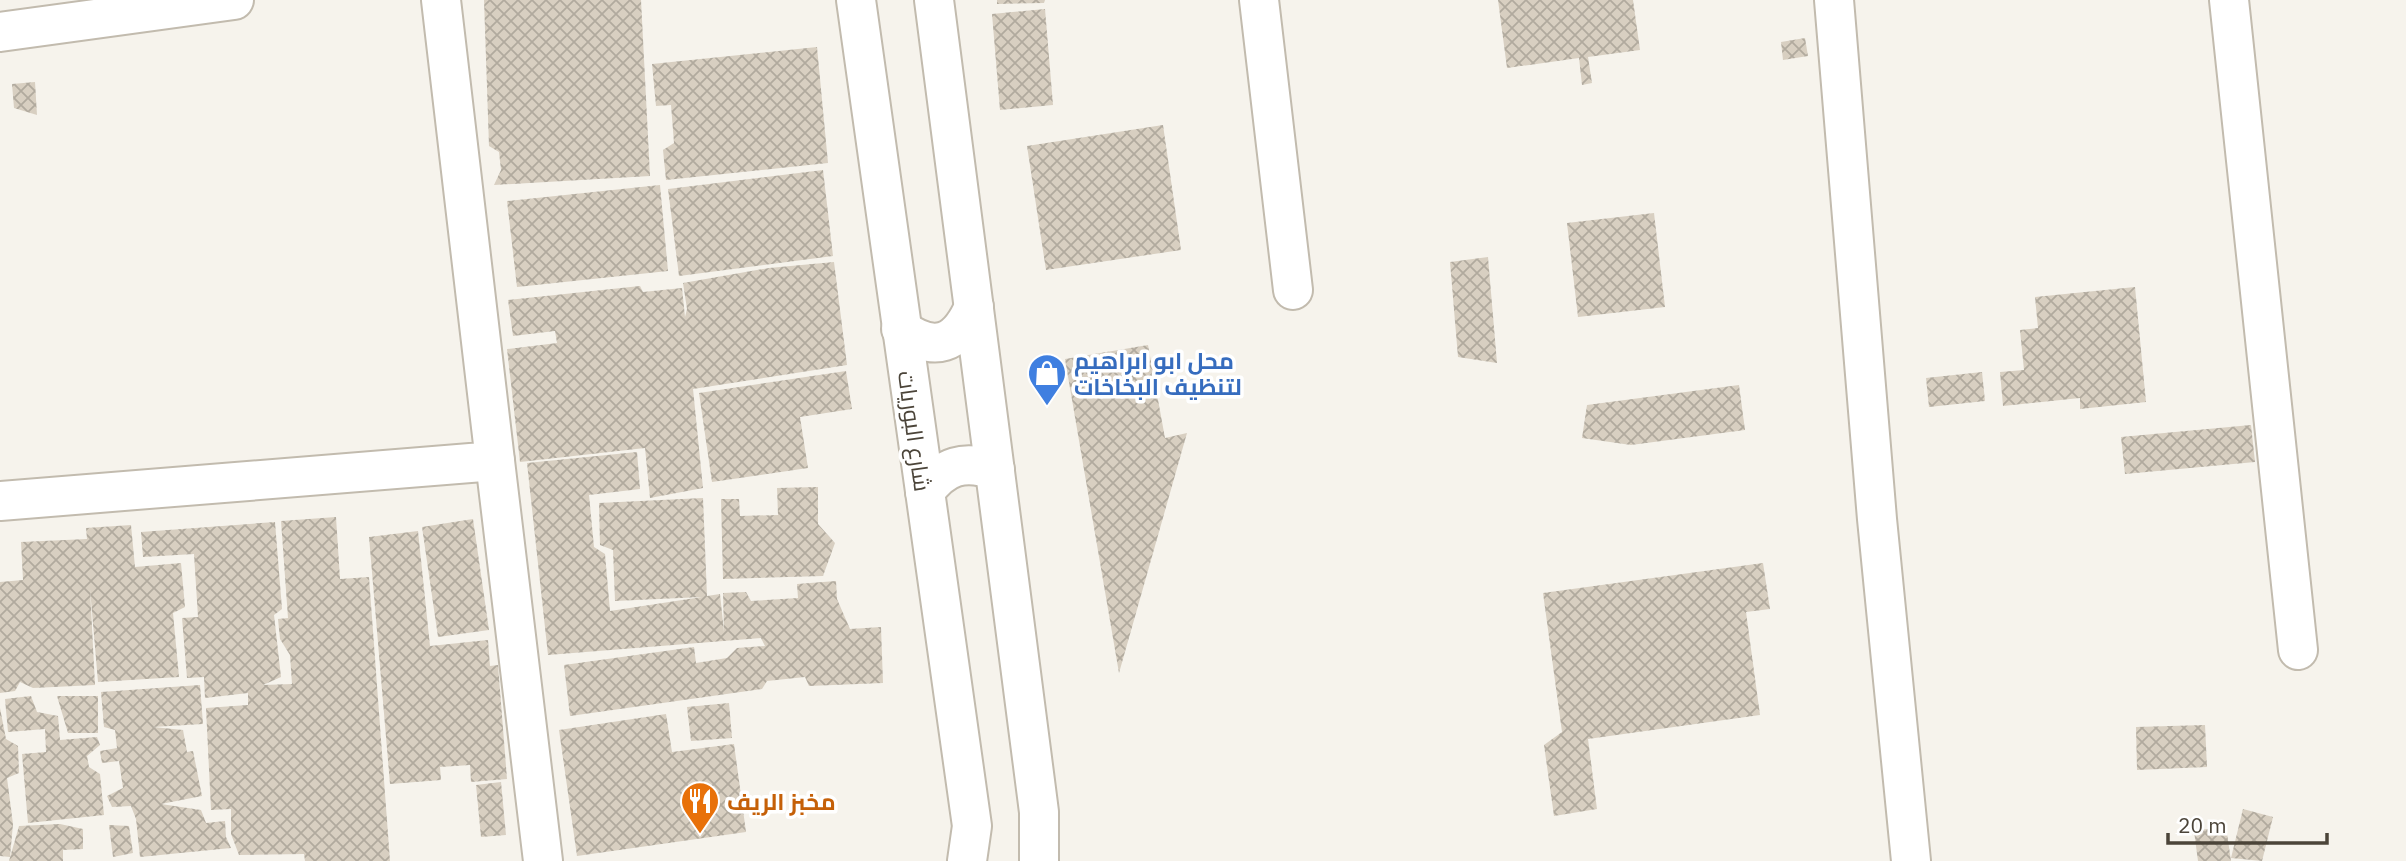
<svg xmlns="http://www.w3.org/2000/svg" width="2406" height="861" font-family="'IBM Plex Sans',Cairo,sans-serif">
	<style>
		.building { fill: url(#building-cross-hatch) }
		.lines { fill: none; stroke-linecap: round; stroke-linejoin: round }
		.minor-casing { stroke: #c2bbae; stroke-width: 42 }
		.tertiary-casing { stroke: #c2bbae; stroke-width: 42 }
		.minor { stroke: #fff; stroke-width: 38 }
		.tertiary { stroke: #fff; stroke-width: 38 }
		.labels { text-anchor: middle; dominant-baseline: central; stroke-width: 7; stroke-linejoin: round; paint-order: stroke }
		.shop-label { font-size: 23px; font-weight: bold; fill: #366cbe; stroke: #fff; text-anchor: start }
		.street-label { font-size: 23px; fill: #4b4439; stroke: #fff }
		.food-label { font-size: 23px; font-weight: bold; fill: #c56008; stroke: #fff; text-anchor: start }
	</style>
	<defs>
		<pattern id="building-cross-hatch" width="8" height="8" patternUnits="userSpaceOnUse" patternTransform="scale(1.75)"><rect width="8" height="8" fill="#d8cfc1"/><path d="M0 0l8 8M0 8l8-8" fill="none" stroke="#b1aa9e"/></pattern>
	</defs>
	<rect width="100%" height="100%" fill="#f6f3ec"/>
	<g class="building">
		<path d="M484 0H641L650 176 494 185 501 170 499 152 489 146Z"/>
		<path d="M997 0H1045L1044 3 997 4Z"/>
		<path d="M1498 0H1633L1640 50 1588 57 1592 83 1582 85 1579 58 1507 68Z"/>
		<path d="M1045 9 1053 105 1000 110 992 14Z"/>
		<path d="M1805 38 1808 56 1783 60 1781 42Z"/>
		<path d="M817 47 828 163 666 180 663 150 674 143 671 105 656 106 652 64Z"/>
		<path d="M35 82 37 115 14 108 12 84Z"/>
		<path d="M1163 125 1181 250 1046 270 1027 146Z"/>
		<path d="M823 170 833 256 679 276 668 189Z"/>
		<path d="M660 185 668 271 517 287 507 201Z"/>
		<path d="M1654 213 1665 307 1578 317 1567 223Z"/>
		<path d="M1488 257 1497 363 1458 357 1450 262Z"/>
		<path d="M834 262 847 365 693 389 703 488 650 498 645 448 520 462 507 349 557 343 555 331 513 336 508 300 640 286 643 292 682 288 685 317 687 309 683 283 769 268Z"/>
		<path d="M2135 287 2146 402 2080 409V398L2003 406 2000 372 2024 370 2020 330 2038 328 2035 297Z"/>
		<path d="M1148 345 1165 438 1187 433 1119 673 1065 359Z"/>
		<path d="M846 371 852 409 800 417 808 468 712 482 699 393Z"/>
		<path d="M1982 372 1985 401 1929 407 1926 378Z"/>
		<path d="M1739 385 1745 430 1631 445 1582 438 1587 405Z"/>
		<path d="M2251 425 2255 462 2125 474 2121 437Z"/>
		<path d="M637 452 640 489 589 495 594 547 605 554 610 611 702 597 615 601 613 550 600 545 599 503 703 498 707 596 720 594 724 632 723 593 746 592 751 601 798 598 797 584 836 581 837 599 850 629 881 627 883 683 809 686 805 677 767 681 762 689 570 716 564 665 694 647 696 663 727 658 737 648 765 646 761 638 548 655 527 463Z"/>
		<path d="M818 487V524L835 543 823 576 723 579 721 499H739L740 516 778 515 777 488Z"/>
		<path d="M336 517 340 579 369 577 390 861H305L304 854 239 855 231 834V809L211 810 206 708 248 705V693L205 698 204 677 187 678 182 618 198 617 194 554 143 557 141 532 275 522 282 609 274 615 281 677 263 685 292 684 290 655 280 639 278 619 288 618 281 521Z"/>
		<path d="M473 519 489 630 438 637 422 527Z"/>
		<path d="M131 525 135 567 181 563 185 607 173 613 179 677 98 682 90 589 95 685 33 688 20 682 15 691 0 693V582L23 580 21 542 87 539 86 528Z"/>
		<path d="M418 531 430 646 488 640 490 666 498 665 507 779 471 782 470 765 440 767 441 780 390 784 369 537Z"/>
		<path d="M1763 563 1770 609 1746 612 1760 715 1588 739 1597 809 1554 816 1544 745 1562 732 1543 593Z"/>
		<path d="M200 685 203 724 153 727 183 730 187 752 193 751 202 796 161 804 201 810 206 823 225 821 226 837 231 848 140 857 136 819 131 806 112 807 107 796 123 788 119 761 102 763 100 751 117 748 115 730 104 727 101 692Z"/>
		<path d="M31 696 37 712 58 716 60 740 97 737 100 745 87 756 89 767 100 774 104 815 28 823 22 754 46 752 45 729 8 732 5 699Z"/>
		<path d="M57 696H98V733H68Z"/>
		<path d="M729 703 732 738 691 741 687 707Z"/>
		<path d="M0 708 6 739 18 746 19 773 7 778 13 824 10 857 0 856Z"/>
		<path d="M666 714 672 752 734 744 746 832 577 856 559 730Z"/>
		<path d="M2205 725 2207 767 2137 770 2136 727Z"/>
		<path d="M501 782 506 835 481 837 476 785Z"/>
		<path d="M2243 809 2273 817 2262 861 2231 858Z"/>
		<path d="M60 824 83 829V849L63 850V861H9L19 826Z"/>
		<path d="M109 825 129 826 133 853 113 857Z"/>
		<path d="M2226 826 2231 861H2198L2194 831Z"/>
	</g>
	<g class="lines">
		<defs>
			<g id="minor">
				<path d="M1259 0 1293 290"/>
				<path d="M1834 0 1877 519 1911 861"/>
				<path d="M2229 0 2298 650"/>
				<path d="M0 32 234 0"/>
				<path d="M495 461 543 861"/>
				<path d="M0 501 495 461 441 0"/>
			</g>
			<g id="tertiary">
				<path d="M856 0 972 826 967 861"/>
				<path d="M934 0 1039 812V861"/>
				<path d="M901 329C935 353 957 345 974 307"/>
				<path d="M925 492C944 465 964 460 995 470"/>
			</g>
		</defs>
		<use href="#minor" class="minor-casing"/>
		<use href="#tertiary" class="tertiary-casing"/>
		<use href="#minor" class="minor"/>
		<use href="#tertiary" class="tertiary"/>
	</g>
	<defs>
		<symbol id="shop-pin" viewBox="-11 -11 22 30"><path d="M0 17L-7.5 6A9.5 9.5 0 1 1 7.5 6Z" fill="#3f7fe0" stroke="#fff"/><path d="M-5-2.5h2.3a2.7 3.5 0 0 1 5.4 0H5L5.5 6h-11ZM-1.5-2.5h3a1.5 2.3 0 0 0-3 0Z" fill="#fff"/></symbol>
		<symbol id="restaurant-pin" viewBox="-11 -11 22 30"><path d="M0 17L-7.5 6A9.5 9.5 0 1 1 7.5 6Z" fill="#e8710a" stroke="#fff"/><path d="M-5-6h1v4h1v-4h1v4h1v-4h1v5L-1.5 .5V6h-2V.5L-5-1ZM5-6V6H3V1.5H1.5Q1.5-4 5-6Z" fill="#fff"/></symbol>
	</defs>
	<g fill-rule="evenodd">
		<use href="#shop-pin" x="1025" y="351" width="44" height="60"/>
		<use href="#restaurant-pin" x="678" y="779" width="44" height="60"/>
	</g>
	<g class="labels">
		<g class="shop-label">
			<text x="1074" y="360">محل ابو ابراهيم<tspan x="1074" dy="26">لتنظيف البخاخات</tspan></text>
		</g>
		<g class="street-label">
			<text transform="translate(915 431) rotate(82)">شارع البوريات</text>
		</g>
		<g class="food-label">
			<text x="727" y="801">مخبز الريف</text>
		</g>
	</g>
	<path d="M2168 833v10h159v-10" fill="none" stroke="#4b4439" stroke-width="3.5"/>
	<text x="2178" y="833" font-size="21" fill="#4b4439" stroke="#ffffff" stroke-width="5" paint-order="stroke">20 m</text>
</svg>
